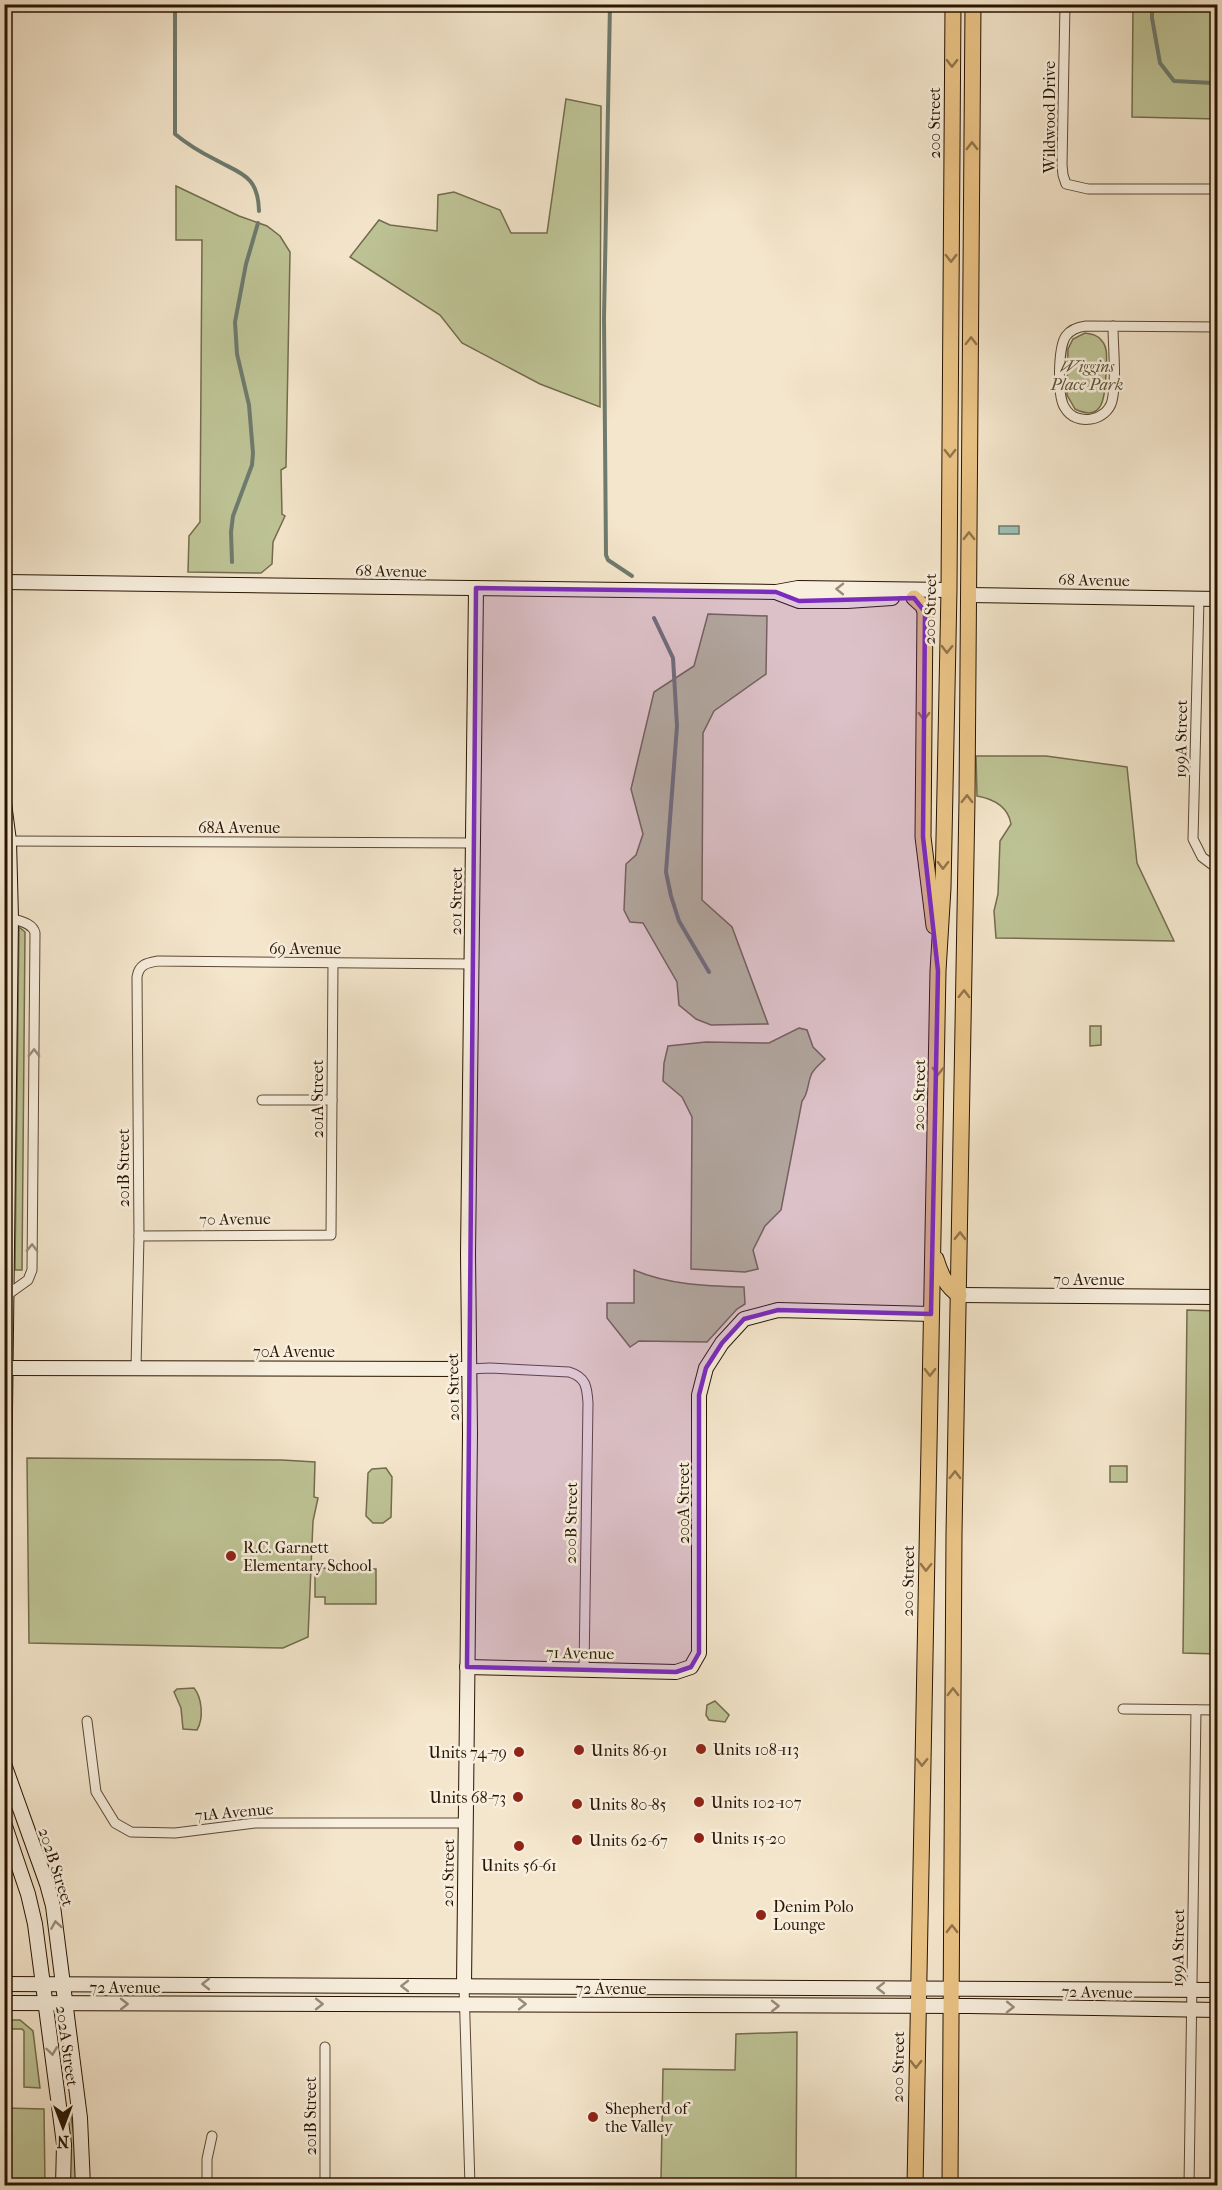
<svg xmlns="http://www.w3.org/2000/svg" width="1222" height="2190" font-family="'IM FELL French Canon',serif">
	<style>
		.green { fill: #bec496; stroke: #736c4c; stroke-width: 1.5 }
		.water { fill: #9cc0b7; stroke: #6e7b6e; stroke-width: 1.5 }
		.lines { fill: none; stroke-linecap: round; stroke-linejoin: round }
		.stream { stroke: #6e7b6e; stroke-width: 4 }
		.street-casing { stroke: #5b4834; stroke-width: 11 }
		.secondary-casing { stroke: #281401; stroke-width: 16 }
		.primary-casing { stroke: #281401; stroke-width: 17 }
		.street { stroke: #f8efde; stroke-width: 9 }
		.secondary { stroke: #f8efde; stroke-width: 14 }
		.primary { stroke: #eac386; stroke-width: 15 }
		.oneway { stroke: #93744a }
		.oneway2 { stroke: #9a8c7b }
		.marked { fill: #7b2cbf; fill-opacity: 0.2; stroke: #7b2cbf; stroke-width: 4.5; stroke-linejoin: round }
		.poi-dot { fill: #8f2418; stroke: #f8efde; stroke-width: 2 }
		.labels { text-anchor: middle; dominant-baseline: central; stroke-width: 5; stroke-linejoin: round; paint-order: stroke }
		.street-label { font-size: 16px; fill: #281401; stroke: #f8efde }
		.park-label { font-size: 16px; font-style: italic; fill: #5c5235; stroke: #f8efde }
		.poi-label { font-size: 16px; fill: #281401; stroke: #f8efde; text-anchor: start }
	</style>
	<rect width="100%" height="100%" fill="#f4e6cc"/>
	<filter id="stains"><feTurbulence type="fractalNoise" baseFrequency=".00333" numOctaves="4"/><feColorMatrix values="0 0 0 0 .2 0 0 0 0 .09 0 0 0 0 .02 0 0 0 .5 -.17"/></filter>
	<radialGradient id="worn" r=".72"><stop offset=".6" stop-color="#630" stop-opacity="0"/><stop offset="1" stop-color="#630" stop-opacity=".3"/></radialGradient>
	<g class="green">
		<path d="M1133 5H1217V119L1132 117Z"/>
		<path d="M566 99 601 106 600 407 540 384 462 343 440 315 350 257 379 220 390 225 437 231 438 195 454 192 500 210 511 233H547Z"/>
		<path d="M176 186 239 216 267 226 280 236 290 252 286 467 281 470 282 514 285 516 273 542 272 564 261 573 188 572 189 536 200 522 202 240H176Z"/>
		<path d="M1085 333C1092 334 1098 335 1102 341 1109 349 1106 363 1106 373 1105 393 1105 424 1075 409L1067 395 1068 349 1073 339Z"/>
		<path d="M708 614 767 616 766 674 714 711 703 733 702 900 732 927 768 1024 711 1025 696 1019 679 1005 677 982 643 923 630 922 624 910 626 864 636 855 643 834 631 789 654 692 694 666Z"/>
		<path d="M976 756H1046L1127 767 1137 863 1174 941 996 938 994 911 998 894 1000 841 1011 824C1008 806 994 799 977 796Z"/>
		<path d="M19 927 25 932 22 1270H15Z"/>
		<path d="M1090 1026H1101V1045L1090 1046Z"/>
		<path d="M799 1028 807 1030 813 1047 825 1059C821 1063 815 1068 812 1073 807 1083 809 1093 802 1101L781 1210 765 1226 753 1250 758 1269 745 1272 691 1269 692 1117 682 1097 663 1081 664 1063 668 1046 706 1042 769 1043Z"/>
		<path d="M634 1270C669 1285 707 1286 744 1287L745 1304 737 1309 707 1342 639 1341 630 1347 607 1318V1303H634Z"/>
		<path d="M1187 1310 1217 1311V1654L1183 1653Z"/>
		<path d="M27 1458 282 1460 315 1462 314 1497 318 1498 313 1521 308 1637 283 1648 29 1643Z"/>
		<rect x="1110" y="1466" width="17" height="16"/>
		<path d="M386 1468 392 1477 391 1517 383 1523H373L366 1516 368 1473 372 1469Z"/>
		<path d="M315 1568 376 1569V1604H325V1597H315Z"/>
		<path d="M194 1688C202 1698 204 1718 197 1730L183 1729 181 1708 174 1692 177 1689Z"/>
		<path d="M715 1701 729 1715 725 1722 709 1720 706 1715 707 1705Z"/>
		<path d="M5 2020H20L33 2031 40 2088 24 2087V2031L22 2029H5L6 2024Z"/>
		<path d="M797 2032 796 2185 666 2186 661 2182 663 2069 735 2070 736 2034Z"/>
		<path d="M5 2108 44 2109 45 2185H5Z"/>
		<path d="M68 2117H71L76 2148V2185H70Z"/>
	</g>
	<rect class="water" x="999" y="526" width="20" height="8"/>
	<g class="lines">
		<g class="stream">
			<path d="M610 4 604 318 606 555 608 560 632 576"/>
			<path d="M1152 4V18L1160 63 1174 81 1213 83"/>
			<path d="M175 12V134C187 144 202 153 216 160 241 174 258 175 259 211"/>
			<path d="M232 562 231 532 233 516 252 465 253 453 249 405 237 354 235 322 246 264 258 223"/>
			<path d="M654 618 673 658 677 726 666 872 671 896 679 921 709 972"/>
		</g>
		<defs>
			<g id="street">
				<path d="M1065 4 1062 165 1063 175 1066 184 1088 189H1218"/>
				<path d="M1113 326C1113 348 1117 380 1112 401 1107 421 1076 427 1065 408 1057 397 1058 347 1066 336 1071 329 1078 327 1086 326L1218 327"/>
				<path d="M1199 599 1193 839 1202 857 1218 869"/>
				<path d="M4 841 473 843"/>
				<path d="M262 1100H332"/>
				<path d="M139 1236 331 1235 333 963"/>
				<path d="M7 1295 28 1280 32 1270 35 933C33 923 19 921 11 918"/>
				<path d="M136 1368 139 1236 137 977C139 964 147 963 158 961L472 964"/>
				<path d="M469 1369 490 1368 569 1372C586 1377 587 1387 588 1403L584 1669"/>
				<path d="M1123 1709 1218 1710"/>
				<path d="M87 1721 96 1792 115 1823 131 1832 175 1833 255 1823H465"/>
				<path d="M464 1986 470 2186"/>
				<path d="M325 2047V2186"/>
				<path d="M207 2186V2159L212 2136"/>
				<path d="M1189 2186 1196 1710"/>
			</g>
			<g id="secondary">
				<path d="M4 582 776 592 798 588 949 590"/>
				<path d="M778 593 799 601H847L892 598"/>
				<path d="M969 595 1218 599"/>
				<path d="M4 803 9 841 11 918 4 1493"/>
				<path d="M959 1295 1218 1297"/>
				<path d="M4 1368 469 1369"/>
				<path d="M467 1667 676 1672 691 1667 699 1653V1395L706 1368 722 1343 744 1319 778 1310 931 1314"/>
				<path d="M4 1764 47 1884 53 1906 80 2118 83 2186"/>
				<path d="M4 1823 28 1894 35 1924 64 2144 63 2186"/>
				<path d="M4 1984 1218 1990"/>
				<path d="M464 1986 470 1433 468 1254 476 588"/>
				<path d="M4 2003 969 2006 1218 2010"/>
			</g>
			<g id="primary">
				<path d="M914 598 923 606 925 612 923 837 934 926"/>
				<path d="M936 1259C941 1275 946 1286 959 1295"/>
				<path d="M915 2186 938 971 943 888 949 590 953 4"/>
				<path d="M950 2186 954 1534 967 800 973 4"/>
			</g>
		</defs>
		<use href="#street" class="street-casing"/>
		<use href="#secondary" class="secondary-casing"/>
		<use href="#primary" class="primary-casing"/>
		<use href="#street" class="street"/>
		<use href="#secondary" class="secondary"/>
		<use href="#primary" class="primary"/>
	</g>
	<defs><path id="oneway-chevron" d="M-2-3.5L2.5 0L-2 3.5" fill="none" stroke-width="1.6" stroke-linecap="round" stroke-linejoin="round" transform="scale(1.5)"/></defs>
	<g class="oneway">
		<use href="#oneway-chevron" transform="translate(952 63) rotate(90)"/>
		<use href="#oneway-chevron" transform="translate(972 146) rotate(-90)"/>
		<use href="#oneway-chevron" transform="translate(951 258) rotate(90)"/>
		<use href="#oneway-chevron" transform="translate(971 341) rotate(-90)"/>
		<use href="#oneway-chevron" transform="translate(950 453) rotate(90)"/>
		<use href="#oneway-chevron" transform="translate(969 536) rotate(-90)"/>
		<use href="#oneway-chevron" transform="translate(947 649) rotate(91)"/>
		<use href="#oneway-chevron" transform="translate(924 716) rotate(90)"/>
		<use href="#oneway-chevron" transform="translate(967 799) rotate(-89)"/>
		<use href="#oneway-chevron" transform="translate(943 865) rotate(91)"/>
		<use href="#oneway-chevron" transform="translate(964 994) rotate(-89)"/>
		<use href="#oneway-chevron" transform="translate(938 1071) rotate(91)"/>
		<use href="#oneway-chevron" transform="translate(960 1236) rotate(-89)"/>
		<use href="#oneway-chevron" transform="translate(930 1372) rotate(91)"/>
		<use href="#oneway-chevron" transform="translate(955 1475) rotate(-89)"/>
		<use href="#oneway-chevron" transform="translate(926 1567) rotate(91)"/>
		<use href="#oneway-chevron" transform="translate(953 1692) rotate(-90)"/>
		<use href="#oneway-chevron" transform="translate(922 1762) rotate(91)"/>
		<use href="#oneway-chevron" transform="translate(952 1929) rotate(-90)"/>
		<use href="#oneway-chevron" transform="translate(916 2064) rotate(91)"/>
	</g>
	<g class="oneway2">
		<use href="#oneway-chevron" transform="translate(840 589) rotate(-179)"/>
		<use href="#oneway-chevron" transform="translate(34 1053) rotate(-89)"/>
		<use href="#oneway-chevron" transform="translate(32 1248) rotate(-89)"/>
		<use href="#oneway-chevron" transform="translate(56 1925) rotate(-99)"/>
		<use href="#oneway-chevron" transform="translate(206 1984) rotate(-180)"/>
		<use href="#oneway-chevron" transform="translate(405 1986) rotate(-180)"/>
		<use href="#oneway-chevron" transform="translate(881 1988) rotate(-180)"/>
		<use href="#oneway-chevron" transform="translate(124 2004)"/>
		<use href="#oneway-chevron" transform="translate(319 2004)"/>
		<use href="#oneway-chevron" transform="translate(522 2004)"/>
		<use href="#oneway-chevron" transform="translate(775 2006)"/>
		<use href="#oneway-chevron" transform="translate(1010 2007) rotate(1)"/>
		<use href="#oneway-chevron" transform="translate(52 2051) rotate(82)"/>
	</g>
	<path class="marked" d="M476 588 776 592 799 601 914 598 925 612 923 837 938 971 931 1314 778 1310 744 1319 722 1343 706 1368 699 1395V1653L691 1667 676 1672 467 1667Z"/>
	<g class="poi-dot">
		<circle cx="231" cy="1556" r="6"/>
		<circle cx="701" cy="1749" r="6"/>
		<circle cx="579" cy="1750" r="6"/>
		<circle cx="519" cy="1752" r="6"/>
		<circle cx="518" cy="1797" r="6"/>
		<circle cx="699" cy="1802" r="6"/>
		<circle cx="577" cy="1804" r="6"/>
		<circle cx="699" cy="1838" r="6"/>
		<circle cx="577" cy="1840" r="6"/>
		<circle cx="519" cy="1846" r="6"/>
		<circle cx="761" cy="1915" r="6"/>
		<circle cx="593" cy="2117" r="6"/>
	</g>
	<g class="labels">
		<g class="street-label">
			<text transform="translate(1049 117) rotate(-90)">Wildwood Drive</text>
			<text transform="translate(934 123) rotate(-90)">200 Street</text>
			<text transform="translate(391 571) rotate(1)">68 Avenue</text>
			<text transform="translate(1094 580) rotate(1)">68 Avenue</text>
			<text transform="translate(930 609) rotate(-89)">200 Street</text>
			<text transform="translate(1181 739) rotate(-89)">199A Street</text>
			<text x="239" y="827">68A Avenue</text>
			<text transform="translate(456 901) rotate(-89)">201 Street</text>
			<text x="305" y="948">69 Avenue</text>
			<text transform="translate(919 1095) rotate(-89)">200 Street</text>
			<text transform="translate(317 1099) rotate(-90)">201A Street</text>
			<text transform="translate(123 1168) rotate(-90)">201B Street</text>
			<text transform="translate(235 1219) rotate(-1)">70 Avenue</text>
			<text x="1089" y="1279">70 Avenue</text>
			<text x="294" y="1351">70A Avenue</text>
			<text transform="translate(453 1387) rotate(-91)">201 Street</text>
			<text transform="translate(683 1503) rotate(-90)">200A Street</text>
			<text transform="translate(571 1523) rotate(-89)">200B Street</text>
			<text transform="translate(908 1581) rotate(-89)">200 Street</text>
			<text transform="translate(580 1653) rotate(1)">71 Avenue</text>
			<text transform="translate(234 1812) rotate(-5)">71A Avenue</text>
			<text transform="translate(56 1867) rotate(72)">202B Street</text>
			<text transform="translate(448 1873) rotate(-89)">201 Street</text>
			<text transform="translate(1178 1948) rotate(-89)">199A Street</text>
			<text x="125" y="1987">72 Avenue</text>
			<text x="611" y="1988">72 Avenue</text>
			<text transform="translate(1097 1992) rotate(1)">72 Avenue</text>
			<text transform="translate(67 2046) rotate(82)">202A Street</text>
			<text transform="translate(898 2067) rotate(-89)">200 Street</text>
			<text transform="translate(310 2116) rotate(-90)">201B Street</text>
		</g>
		<g class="park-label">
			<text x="1087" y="366">Wiggins<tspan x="1087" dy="18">Place Park</tspan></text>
		</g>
		<g class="poi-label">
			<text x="243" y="1547">R.C. Garnett<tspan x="243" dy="18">Elementary School</tspan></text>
			<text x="713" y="1749">Units 108-113</text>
			<text x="591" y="1750">Units 86-91</text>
			<text x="507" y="1752" text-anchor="end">Units 74-79</text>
			<text x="506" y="1797" text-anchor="end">Units 68-73</text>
			<text x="711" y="1802">Units 102-107</text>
			<text x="589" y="1804">Units 80-85</text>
			<text x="711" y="1838">Units 15-20</text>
			<text x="589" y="1840">Units 62-67</text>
			<text x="519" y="1865" text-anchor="middle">Units 56-61</text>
			<text x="773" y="1906">Denim Polo<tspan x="773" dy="18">Lounge</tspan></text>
			<text x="605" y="2108">Shepherd of<tspan x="605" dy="18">the Valley</tspan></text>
		</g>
	</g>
	<rect width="1222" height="2190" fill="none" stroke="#f4e6cc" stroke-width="24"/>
	<rect x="6" y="6" width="1210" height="2178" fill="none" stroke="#281401" stroke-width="3"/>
	<rect x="12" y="12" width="1198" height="2166" fill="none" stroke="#281401" stroke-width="1.5"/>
	<g transform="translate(63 2127) rotate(180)" stroke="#f8efde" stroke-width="4.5" paint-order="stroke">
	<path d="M0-4.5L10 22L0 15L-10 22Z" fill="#281401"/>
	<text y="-9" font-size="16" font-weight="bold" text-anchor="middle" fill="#281401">N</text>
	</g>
	<rect width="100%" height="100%" filter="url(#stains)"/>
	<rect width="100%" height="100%" fill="url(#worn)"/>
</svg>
